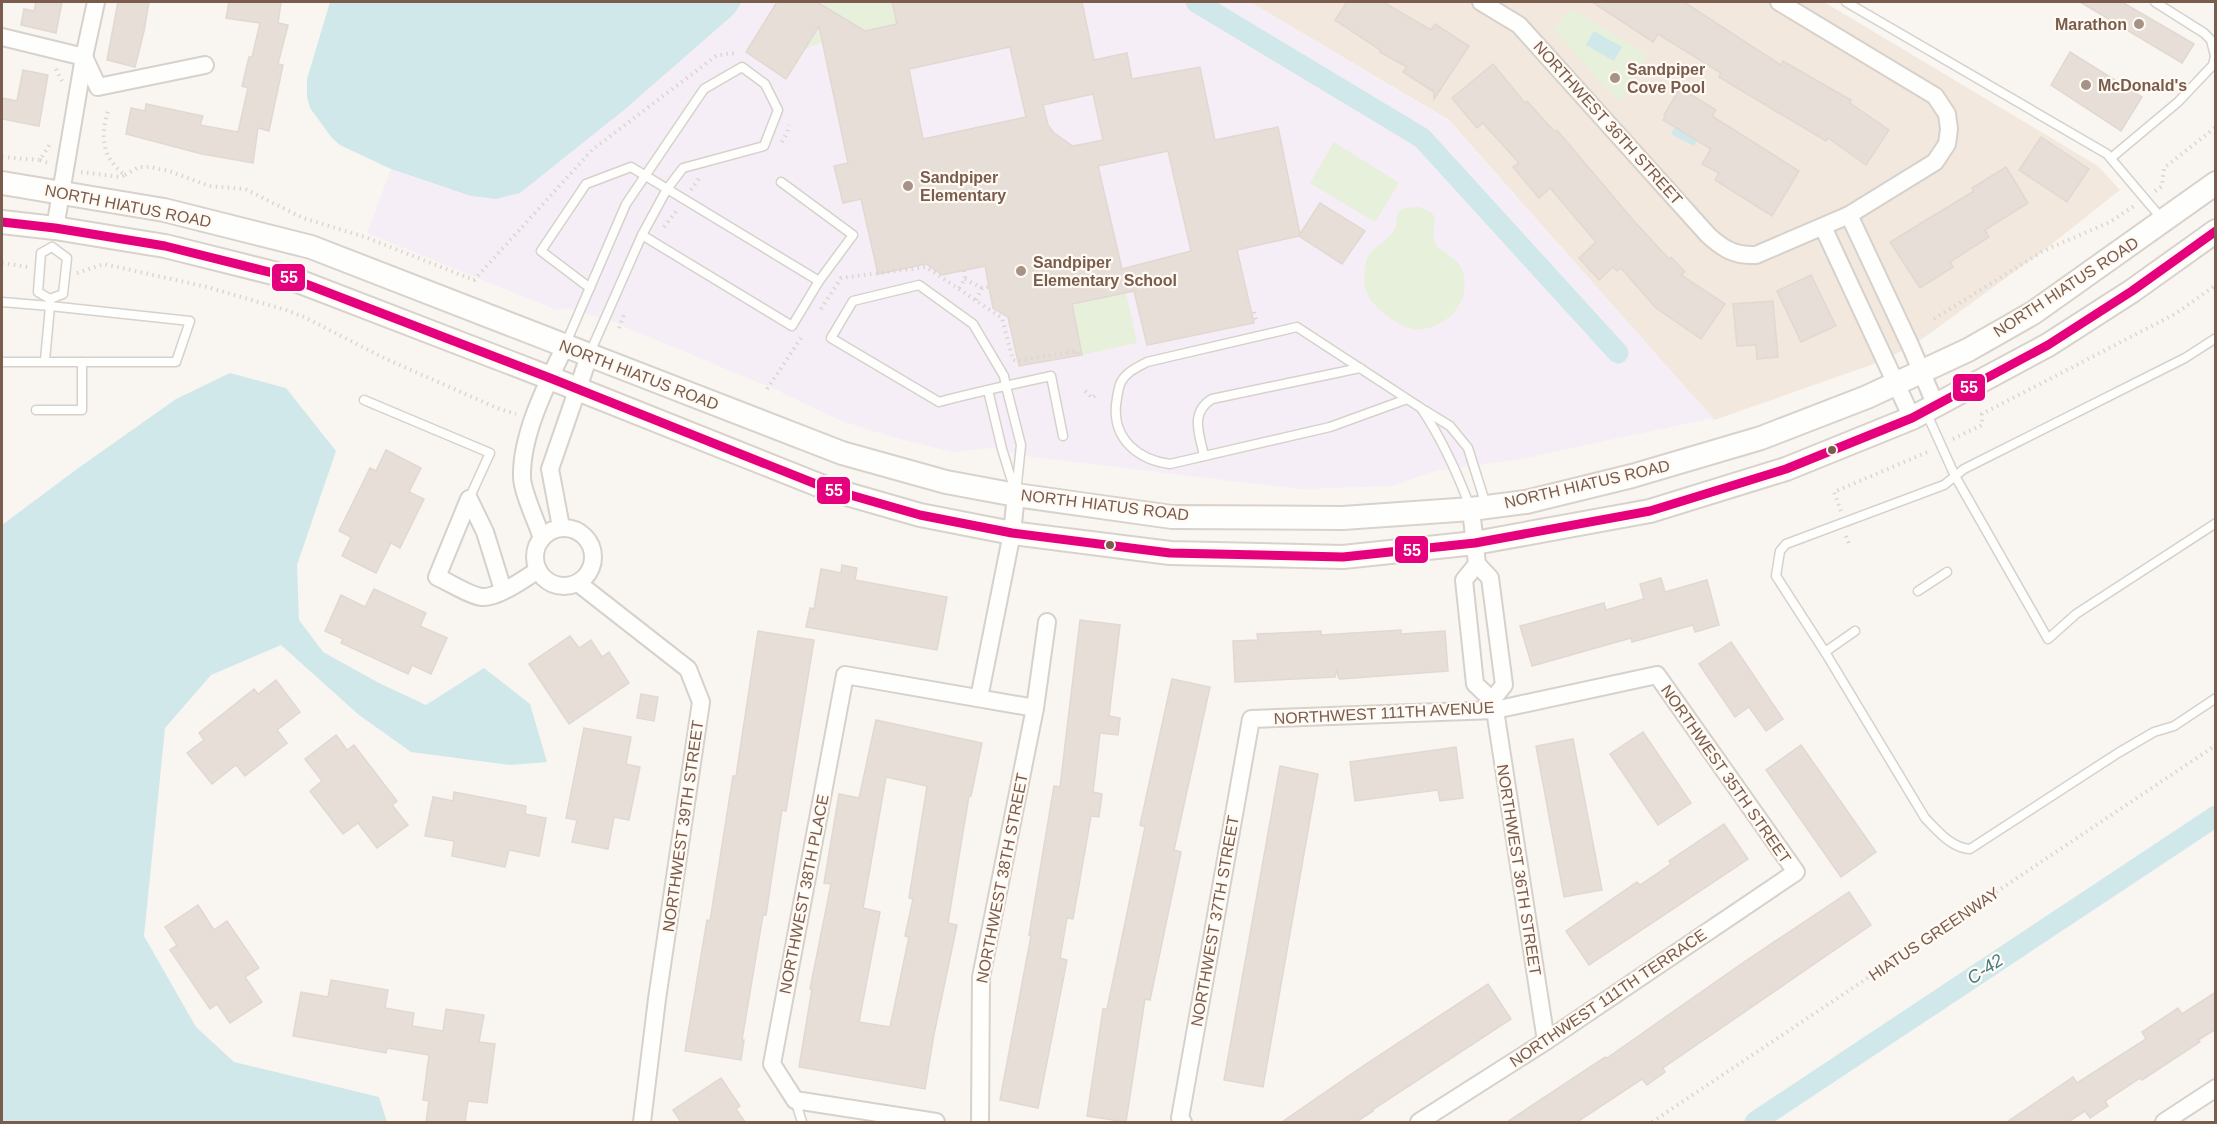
<svg xmlns="http://www.w3.org/2000/svg" width="2217" height="1124" font-family="Arial,sans-serif">
	<style>
		.residential { fill: #f2e8de }
		.education { fill: #f6eef6 }
		.green { fill: #e7f0db }
		.water { fill: #d0e8ea }
		.lines { fill: none; stroke-linecap: round; stroke-linejoin: round }
		.canal { stroke: #d0e8ea; stroke-width: 21 }
		.building { fill: #e6ded7; stroke: #e2d8d2; stroke-width: 1.5; fill-rule: evenodd }
		.lane-casing { stroke: #d7d1cb; stroke-width: 11 }
		.street-casing { stroke: #d7d1cb; stroke-width: 20 }
		.secondary-casing { stroke: #d9d2cb; stroke-width: 26 }
		.path { stroke: #dcd5d0; stroke-width: 4; stroke-dasharray: 1.5 4.5; stroke-linecap: butt }
		.lane { stroke: #fefefd; stroke-width: 8 }
		.street { stroke: #fefefd; stroke-width: 16 }
		.secondary { stroke: #fefefd; stroke-width: 22 }
		.bus-1-casing { stroke: #fffaf3; stroke-width: 14 }
		.bus-1 { stroke: #e5007d; stroke-width: 9 }
		.poi-dot { fill: #a69286; stroke: #fffaf3; stroke-width: 2 }
		.bus-dot { fill: #7a5c4d; stroke: #fffaf3; stroke-width: 2 }
		.labels { text-anchor: middle; dominant-baseline: central; stroke-width: 4.5; stroke-linejoin: round; paint-order: stroke }
		.poi-label { font-size: 16px; font-weight: bold; fill: #7a5c4d; stroke: #fffaf3; text-anchor: start }
		.street-label { font-size: 16px; fill: #7a5c4d; stroke: #fffaf3 }
		.water-label { font-size: 18px; font-style: italic; fill: #437c86; stroke: #fffaf3 }
		.line-badge { stroke: #fffaf3; stroke-width: 2 }
		.badge-label { font-size: 16px; text-anchor: middle; font-weight: bold; fill: #fff }
	</style>
	<rect width="100%" height="100%" fill="#f9f5f0"/>
	<path class="residential" d="M1250 2H1824L2098 166 2120 190 2043 251 1911 347 1871 365 1714 420 1449 120Z"/>
	<path class="education" d="M742 2H1250L1448 120 1713 418 1520 459 1436 471 1392 486 1300 489 1032 457 992 448 954 452 892 437 839 420 772 388 611 321 570 309 556 310 367 233 391 169 471 196 487 199 511 196 734 14Z"/>
	<g class="green">
		<path d="M825 2H892L897 24 865 31 823 5Z"/>
		<path d="M1572 9 1648 55 1619 102 1553 29Z"/>
		<path d="M816 13 822 42 805 49 798 42Z"/>
		<path d="M1334 142 1399 183 1375 222 1310 183Z"/>
		<path d="M1417 207C1451 214 1423 231 1439 248 1446 254 1455 258 1460 266 1465 273 1465 284 1464 292 1460 314 1436 332 1413 329 1398 326 1373 308 1367 293 1363 284 1364 271 1366 262 1369 248 1386 243 1393 232 1398 225 1395 218 1399 211L1404 208Z"/>
		<path d="M1126 293 1137 343 1082 355 1072 304Z"/>
	</g>
	<g class="water">
		<path d="M330 2H742L734 14 624 110 520 193 496 199 471 196 391 169 340 145 332 138 310 108 307 97V79Z"/>
		<path d="M1594 31 1622 47 1614 61 1586 45Z"/>
		<path d="M1674 128 1698 139 1694 146 1671 134Z"/>
		<path d="M230 373 286 388 336 451 297 565 299 620 323 652 379 683 426 705 484 668 530 704 547 762 510 765 411 752 359 715 281 645 211 675 165 728 144 936 196 1027 234 1062 379 1097 387 1122H2V525L77 469 176 399Z"/>
	</g>
	<g class="lines">
		<g class="canal">
			<path d="M1196 2 1422 138 1618 353"/>
			<path d="M1755 1122 2216 816"/>
		</g>
	</g>
	<g class="building">
		<path d="M36 2H62L56 33 21 25 24 9 34 11Z"/>
		<path d="M118 2H149L144 31 135 67 107 60Z"/>
		<path d="M229 2H281L278 23 288 25 278 64 283 65 269 131 258 128 253 163 202 154 126 134 131 108 145 111 146 104 203 116 200 125 238 132 248 88 242 86 249 57H252L260 23 226 18Z"/>
		<path d="M777 2H817L865 31 897 24 892 2H1082L1094 60 1127 53 1132 79 1200 67 1215 140 1278 127 1300 234 1320 203 1365 231 1342 264 1299 236 1237 250 1254 323 1147 345 1134 291 1072 304 1082 355 1019 366 1008 317 993 308 985 266 942 275 926 264 878 274 861 199 843 203 834 166 848 163 819 26 786 79 746 52ZM1010 47 1026 117 923 139 909 69ZM1093 94 1103 140 1073 146 1054 133 1048 125 1043 105ZM1168 151 1191 251 1122 269 1098 166Z"/>
		<path d="M1347 2H1383L1431 30 1435 24 1469 46 1434 99V92L1403 72 1407 67 1380 52V50L1335 20Z"/>
		<path d="M1592 2H1684L1781 65 1783 61 1851 100 1850 103 1889 130 1866 165 1828 138 1826 141 1744 92 1719 77 1721 73 1658 34 1653 42Z"/>
		<path d="M2080 2H2122L2194 44 2182 63Z"/>
		<path d="M2070 52 2142 97 2121 131 2051 85Z"/>
		<path d="M1493 64 1525 103 1527 101 1555 132 1557 130 1633 220 1669 259 1671 257 1685 272 1681 275 1725 304 1701 339 1656 308 1621 268 1617 271 1613 267 1599 280 1579 258 1596 242 1550 188 1539 198 1513 167 1519 163 1483 123 1477 128 1452 98Z"/>
		<path d="M23 70 48 75 39 126 2 119V98L17 101Z"/>
		<path d="M1680 88 1716 110 1712 116 1799 171 1772 216 1715 180 1719 173 1702 164 1711 149 1663 120 1665 116 1664 115Z"/>
		<path d="M2041 137 2089 169 2067 202 2019 170Z"/>
		<path d="M2006 167 2028 203 1985 230 1989 237 1950 262 1953 267 1920 288 1890 242 1974 191 1972 188Z"/>
		<path d="M1811 275 1836 326 1801 342 1777 291Z"/>
		<path d="M1773 301 1778 357 1757 359 1756 345 1737 346 1733 304Z"/>
		<path d="M386 450 421 468 409 492 424 499 400 548 391 543 376 573 342 556 351 537 339 531 370 468 376 471Z"/>
		<path d="M842 565 857 568 855 580 947 597 937 650 806 627 810 608 814 609 821 569 841 573Z"/>
		<path d="M1661 578 1665 592 1707 580 1719 625 1695 632 1693 625 1632 642 1631 638 1532 666 1520 626 1604 603 1606 610 1644 599 1640 584Z"/>
		<path d="M374 589 426 613 420 626 447 638 431 674 412 665 408 674 341 643 343 639 325 631 341 595 365 607Z"/>
		<path d="M1080 620 1120 625 1109 716 1120 718 1118 735 1100 733 1093 792 1102 794 1099 817 1091 816 1073 919 1067 918 1060 958 1067 960 1038 1108 1000 1100 1031 936 1029 935 1054 786 1060 787Z"/>
		<path d="M1401 630V634L1445 631 1448 671 1340 679 1338 677 1337 669 1335 677 1235 682 1233 641 1258 640 1257 634 1321 631V635Z"/>
		<path d="M758 631 814 640 786 811 782 810 766 915H763L742 1040H744L741 1060 685 1051 707 920 710 921 733 776H736Z"/>
		<path d="M570 636 579 648 591 640 602 657 609 652 629 683 569 724 529 664Z"/>
		<path d="M1731 642 1783 719 1766 731 1749 707 1735 717 1699 664Z"/>
		<path d="M1172 679 1210 687 1174 850 1181 852 1150 1000 1145 999 1126 1122 1087 1116 1103 1009H1107L1145 827 1140 825Z"/>
		<path d="M276 680 300 712 277 730 287 743 245 776 236 765 212 784 187 753 204 740 199 733 254 689 258 694Z"/>
		<path d="M641 694 658 697 654 721 637 718Z"/>
		<path d="M876 720 982 743 971 796H969L948 923 957 925 934 1034 925 1089 799 1067 812 989H810L831 884 824 883 839 794 859 798ZM886 777 927 786 909 898 913 899 905 936 909 937 890 1027 859 1022 880 912 863 908Z"/>
		<path d="M584 728 631 737 626 764 640 767 629 820 614 817 608 849 572 842 577 820 566 818Z"/>
		<path d="M1643 732 1691 803 1658 825 1610 754Z"/>
		<path d="M336 735 347 750 354 745 397 801 392 805 408 825 377 848 358 823 343 834 310 791 322 781 305 759Z"/>
		<path d="M1573 739 1602 890 1564 897 1536 746Z"/>
		<path d="M1801 745 1876 852 1841 877 1766 770Z"/>
		<path d="M1456 747 1463 798 1440 801 1438 790 1355 801 1350 762Z"/>
		<path d="M1280 766 1318 774 1263 1087 1224 1080Z"/>
		<path d="M454 792 526 806 525 814 546 818 539 856 509 850 505 867 452 856 454 841 425 836 433 797 453 801Z"/>
		<path d="M1724 824 1748 859 1589 965 1566 931 1637 882 1640 885 1671 864 1669 861Z"/>
		<path d="M1849 892 1871 925 1663 1068 1665 1072 1647 1085 1642 1079 1577 1122H1507L1605 1057 1607 1058 1744 962Z"/>
		<path d="M198 905 214 930 227 921 259 968 245 977 262 1002 230 1023 217 1004 210 1009 170 950 177 945 165 927Z"/>
		<path d="M331 980 388 990 385 1008 414 1013 412 1026 443 1031 446 1009 484 1015 479 1042 495 1044 487 1103 468 1101 465 1122H426L429 1101 423 1100 429 1055 387 1048 386 1053 293 1036 301 992 328 997Z"/>
		<path d="M1488 984 1511 1019 1372 1110 1373 1111 1356 1122H1282L1363 1066Z"/>
		<path d="M2216 992V1029L2198 1040 2200 1042 2142 1080 2140 1078 2105 1101 2108 1106 2090 1118 2085 1111 2068 1122H2007L2073 1077 2077 1083 2146 1039 2142 1032 2178 1008 2182 1014Z"/>
		<path d="M721 1078 740 1106 736 1109 745 1122H681L673 1110Z"/>
	</g>
	<g class="lines">
		<defs>
			<g id="lane">
				<path d="M1846 2 2107 154 2162 219"/>
				<path d="M2111 158 2178 102 2213 65 2215 56 2211 40 2204 33 2155 2"/>
				<path d="M781 182 853 235 819 281"/>
				<path d="M590 288 541 251 586 184 631 167 819 281 792 326 642 235"/>
				<path d="M50 299 38 292 41 253 52 247"/>
				<path d="M2 302 50 306V299L63 294 67 258 52 247"/>
				<path d="M2216 338 2185 358 1964 469 1944 485 1786 544 1780 551 1776 576 1825 652 1925 818C1937 830 1951 848 1970 849L2118 753 2154 732 2174 726 2216 698"/>
				<path d="M566 343 626 204 704 89 742 67 765 84 778 110 764 146 683 168 667 189 642 235 589 355"/>
				<path d="M2 362H176L190 321 50 306 45 360"/>
				<path d="M988 390 1002 449 1015 491"/>
				<path d="M1407 399 1330 427 1170 464C1139 460 1113 440 1116 405 1117 398 1118 388 1121 382 1126 372 1138 367 1147 362L1297 327 1421 408C1442 439 1457 472 1470 507"/>
				<path d="M364 400 490 453 469 499"/>
				<path d="M36 410H82V362"/>
				<path d="M1424 410 1450 426 1468 448 1486 505"/>
				<path d="M1926 412 1955 476 2048 639 2076 614 2216 523"/>
				<path d="M1204 456C1200 435 1189 413 1212 399L1360 368"/>
				<path d="M1016 493 1021 445 1006 386 1004 376 973 324 919 285 853 301 831 338 939 402C976 392 1014 384 1051 376L1063 436"/>
				<path d="M1918 591 1947 572"/>
				<path d="M1825 652 1855 631"/>
				<path d="M795 1100 802 1122"/>
			</g>
			<g id="street">
				<path d="M1481 2 1519 25 1708 235C1723 249 1735 256 1756 255L1849 215 1935 162 1947 144 1949 129 1947 114 1935 96 1779 2"/>
				<path d="M2 37 84 57 98 87 205 65"/>
				<path d="M1849 215 1911 347 1936 406"/>
				<path d="M1823 227 1912 418"/>
				<path d="M55 228 84 57 96 2"/>
				<path d="M1471 509 1477 564 1490 578 1504 685 1492 700"/>
				<path d="M561 527 550 469 589 356"/>
				<circle cx="564" cy="557" r="29"/>
				<path d="M542 538C537 523 522 491 522 477 521 434 547 384 565 346"/>
				<path d="M1477 564 1464 580 1475 684 1492 700 1495 710 1546 1041"/>
				<path d="M578 583 688 669 701 702 657 999 642 1122"/>
				<path d="M503 590 485 532 469 499 437 577C449 582 470 596 482 597 498 598 524 579 538 570"/>
				<path d="M979 698 1012 533 1016 495"/>
				<path d="M936 1122 795 1100 772 1064 845 675 1035 708"/>
				<path d="M980 1122 981 977 1035 708 1047 622"/>
				<path d="M1183 1122 1180 1118 1251 719 1495 710 1657 675 1796 872 1546 1041 1419 1122"/>
				<path d="M2164 1122 2216 1088"/>
			</g>
			<g id="secondary">
				<path d="M2 183 164 210 311 247 842 453 946 482 1016 495 1172 517 1343 518 1471 509 1526 502 1632 476 1761 438 1867 397 1968 350 2033 313 2216 183"/>
				<path d="M2 222 55 228 165 246 285 276 550 378 826 488 920 515 1012 533 1170 553 1343 557 1475 543 1650 511 1786 469 1912 418 2048 345 2132 291 2216 231"/>
			</g>
		</defs>
		<use href="#lane" class="lane-casing"/>
		<use href="#street" class="street-casing"/>
		<use href="#secondary" class="secondary-casing"/>
		<g class="path">
			<path d="M56 69 62 81"/>
			<path d="M782 142 787 133 789 125"/>
			<path d="M2 157 40 160 50 144"/>
			<path d="M40 160 51 164"/>
			<path d="M81 172 121 177 125 175C101 157 100 135 109 108"/>
			<path d="M125 175 139 167H149L169 171 209 186 245 189 303 218 365 237 474 280 592 150 716 56 731 53 737 54"/>
			<path d="M691 190 700 177"/>
			<path d="M2155 191 2162 186 2164 168 2216 127"/>
			<path d="M664 227 678 209"/>
			<path d="M2 263 28 267"/>
			<path d="M77 273 104 264 207 287 286 310 304 317 386 359 497 408 516 414"/>
			<path d="M965 279 982 288"/>
			<path d="M959 288 965 279 964 270"/>
			<path d="M976 300 982 288 989 287"/>
			<path d="M821 309 841 278 926 267 1002 318 1013 360 1016 361 1077 351 1078 358"/>
			<path d="M1254 312 1256 320"/>
			<path d="M1934 319 2043 251 2110 222 2134 206"/>
			<path d="M619 328 625 312"/>
			<path d="M767 389 803 335"/>
			<path d="M1085 391 1092 398 1098 393"/>
			<path d="M1953 439 1982 425V414L2175 314 2216 285"/>
			<path d="M1841 511 1834 492 1930 451"/>
			<path d="M1846 536 1850 546"/>
			<path d="M1652 1122 2216 745"/>
		</g>
		<use href="#lane" class="lane"/>
		<use href="#street" class="street"/>
		<use href="#secondary" class="secondary"/>
		<defs>
			<path id="bus-1" d="M2 222 55 228 165 246 285 276 550 378 826 488 920 515 1012 533 1170 553 1343 557 1475 543 1650 511 1786 469 1912 418 2048 345 2132 291 2216 231"/>
		</defs>
		<use href="#bus-1" class="bus-1-casing"/>
		<use href="#bus-1" class="bus-1"/>
	</g>
	<g class="poi-dot">
		<circle cx="2139" cy="24" r="6"/>
		<circle cx="1615" cy="78" r="6"/>
		<circle cx="2086" cy="85" r="6"/>
		<circle cx="908" cy="186" r="6"/>
		<circle cx="1021" cy="271" r="6"/>
	</g>
	<g class="bus-dot">
		<circle cx="1832" cy="450" r="5"/>
		<circle cx="1110" cy="545" r="5"/>
	</g>
	<g class="labels">
		<g class="poi-label">
			<text x="2127" y="24" text-anchor="end">Marathon</text>
			<text x="1627" y="69">Sandpiper<tspan x="1627" dy="18">Cove Pool</tspan></text>
			<text x="2098" y="85">McDonald's</text>
			<text x="920" y="177">Sandpiper<tspan x="920" dy="18">Elementary</tspan></text>
			<text x="1033" y="262">Sandpiper<tspan x="1033" dy="18">Elementary School</tspan></text>
		</g>
		<g class="street-label">
			<text transform="translate(1608 123) rotate(48)">NORTHWEST 36TH STREET</text>
			<text transform="translate(128 206) rotate(11)">NORTH HIATUS ROAD</text>
			<text transform="translate(2066 287) rotate(-33)">NORTH HIATUS ROAD</text>
			<text transform="translate(639 375) rotate(21)">NORTH HIATUS ROAD</text>
			<text transform="translate(1587 484) rotate(-13)">NORTH HIATUS ROAD</text>
			<text transform="translate(1105 505) rotate(7)">NORTH HIATUS ROAD</text>
			<text transform="translate(1384 713) rotate(-3)">NORTHWEST 111TH AVENUE</text>
			<text transform="translate(1726 774) rotate(55)">NORTHWEST 35TH STREET</text>
			<text transform="translate(683 826) rotate(-82)">NORTHWEST 39TH STREET</text>
			<text transform="translate(1519 870) rotate(81)">NORTHWEST 36TH STREET</text>
			<text transform="translate(1002 878) rotate(-79)">NORTHWEST 38TH STREET</text>
			<text transform="translate(804 894) rotate(-79)">NORTHWEST 38TH PLACE</text>
			<text transform="translate(1215 921) rotate(-80)">NORTHWEST 37TH STREET</text>
			<text transform="translate(1934 934) rotate(-34)">HIATUS GREENWAY</text>
			<text transform="translate(1608 998) rotate(-34)">NORTHWEST 111TH TERRACE</text>
		</g>
		<g class="water-label">
			<text transform="translate(1985 969) rotate(-34)">C-42</text>
		</g>
	</g>
	<g class="line-badge">
		<rect x="271" y="263" width="35" height="29" rx="6" fill="#e5007d"/>
		<rect x="1952" y="373" width="34" height="29" rx="6" fill="#e5007d"/>
		<rect x="816" y="476" width="35" height="29" rx="6" fill="#e5007d"/>
		<rect x="1394" y="535" width="35" height="29" rx="6" fill="#e5007d"/>
	</g>
	<g class="badge-label">
		<text x="289" y="283">55</text>
		<text x="1969" y="393">55</text>
		<text x="834" y="496">55</text>
		<text x="1412" y="556">55</text>
	</g>
	<rect width="2217" height="1124" fill="none" stroke="#7a5c4d" stroke-width="6"/>
</svg>
